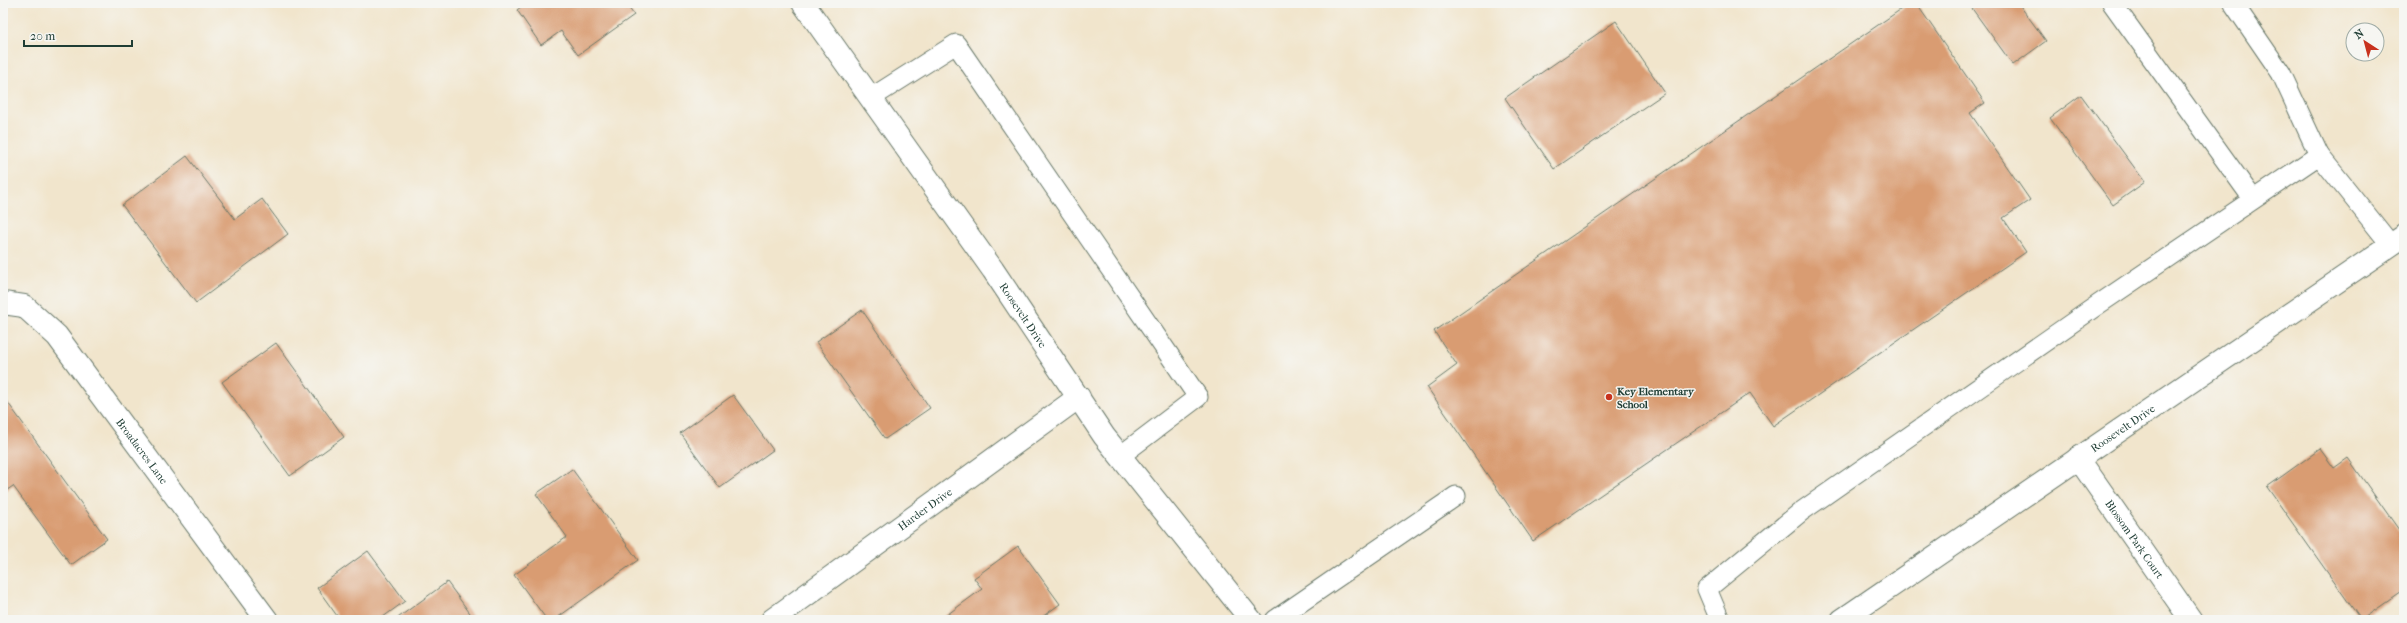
<svg xmlns="http://www.w3.org/2000/svg" width="2407" height="623" font-family="'IM FELL French Canon',serif">
	<style>
		.building { fill: #d99c72 }
		.lines { fill: none; stroke-linecap: round; stroke-linejoin: round }
		.lane-casing { stroke: #687869; stroke-width: 21 }
		.street-casing { stroke: #687869; stroke-width: 24 }
		.secondary-casing { stroke: #687869; stroke-width: 24 }
		.lane { stroke: #fff; stroke-width: 19 }
		.street { stroke: #fff; stroke-width: 22 }
		.secondary { stroke: #fff; stroke-width: 22 }
		.poi-dot { fill: #c8321e; stroke: #f6f6f2; stroke-width: 1.5 }
		.labels { text-anchor: middle; dominant-baseline: central; stroke-width: 3; stroke-linejoin: round; paint-order: stroke }
		.street-label { font-size: 11px; fill: #1f3d34; stroke: #f6f6f2 }
		.poi-label { font-size: 11px; font-weight: bold; fill: #1f3d34; stroke: #f6f6f2; text-anchor: start }
	</style>
	<rect width="100%" height="100%" fill="#f6f6f2"/>
	<filter id="ink" filterUnits="userSpaceOnUse"><feTurbulence type="fractalNoise" baseFrequency=".025" numOctaves="2"/><feDisplacementMap in="SourceGraphic" scale="8" xChannelSelector="R" yChannelSelector="G"/><feConvolveMatrix kernelMatrix="1 2 1 2 8 2 1 2 1" color-interpolation-filters="sRGB"/></filter>
	<filter id="wash" filterUnits="userSpaceOnUse"><feTurbulence type="fractalNoise" baseFrequency=".012" numOctaves="4" result="noise"/><feDisplacementMap in="SourceGraphic" scale="16" xChannelSelector="R" yChannelSelector="G"/><feGaussianBlur stdDeviation="0.9" result="paint"/><feColorMatrix in="noise" values="0 0 0 0 0 0 0 0 0 0 0 0 0 0 0 0 0 1.4 0 .05"/><feComposite in="paint" operator="in"/></filter>
	<g filter="url(#wash)">
		<rect width="100%" height="100%" fill="#f1e5cc"/>
		<g id="blocks">
			<g class="building">
				<path d="M526 3H625L634 15 578 55 561 31 541 45 517 10Z"/>
				<path d="M1910 3H1916L1985 103 1970 113 2030 200 2003 218 2026 252 1773 426 1750 393 1533 541 1427 387 1457 365 1434 331Z"/>
				<path d="M1968 3H2018L2046 41 2013 65Z"/>
				<path d="M1616 21 1665 93 1554 169 1505 98Z"/>
				<path d="M2081 95 2145 182 2113 205 2050 118Z"/>
				<path d="M187 156 235 219 262 199 288 234 196 303 122 205Z"/>
				<path d="M862 310 930 408 885 439 816 342Z"/>
				<path d="M276 343 344 437 290 476 222 382Z"/>
				<path d="M733 395 773 450 720 488 680 433Z"/>
				<path d="M3 396 107 539 71 565 13 486 3 493Z"/>
				<path d="M2320 449 2334 468 2348 458 2404 537V590L2361 620 2267 487Z"/>
				<path d="M572 469 638 560 554 620H547L514 575 567 537 536 494Z"/>
				<path d="M1018 546 1060 604 1038 620H947L944 617 982 589 974 578Z"/>
				<path d="M368 551 405 601 379 620H340L317 588Z"/>
				<path d="M447 582 475 620H395Z"/>
			</g>
		</g>
	</g>
	<g filter="url(#ink)">
		<use href="#blocks" fill-opacity="0" stroke="#687869" stroke-width="1"/>
		<g class="lines">
			<defs>
				<g id="lane">
					<path d="M2112 3 2253 199"/>
					<path d="M2233 3 2281 73 2319 155"/>
					<path d="M871 98 956 44 1198 397 1120 456"/>
					<path d="M1275 620 1456 496"/>
					<path d="M1720 620 1707 589 1802 511 2099 304 2319 155 2391 245"/>
				</g>
				<g id="street">
					<path id="s1" d="M3 303 24 306 57 336 267 620"/>
					<path id="s2" d="M2078 458 2191 620"/>
					<path id="s3" d="M772 620 1079 397"/>
				</g>
				<g id="secondary">
					<path id="s4" d="M803 3 993 270 1104 436 1251 620"/>
					<path id="s5" d="M1842 620 2404 236"/>
				</g>
			</defs>
			<use href="#lane" class="lane-casing"/>
			<use href="#street" class="street-casing"/>
			<use href="#secondary" class="secondary-casing"/>
			<use href="#lane" class="lane"/>
			<use href="#street" class="street"/>
			<use href="#secondary" class="secondary"/>
		</g>
	</g>
	<circle class="poi-dot" cx="1609" cy="397" r="4"/>
	<g class="labels">
		<g class="street-label">
			<text stroke="none"><textPath href="#s4" startOffset="382">Roosevelt Drive</textPath></text>
			<text stroke="none"><textPath href="#s5" startOffset="340">Roosevelt Drive</textPath></text>
			<text stroke="none"><textPath href="#s1" startOffset="209">Broadacres Lane</textPath></text>
			<text stroke="none"><textPath href="#s3" startOffset="189">Harder Drive</textPath></text>
			<text stroke="none"><textPath href="#s2" startOffset="99">Blossom Park Court</textPath></text>
		</g>
		<g class="poi-label">
			<text x="1617" y="391">Key Elementary<tspan x="1617" dy="13">School</tspan></text>
		</g>
	</g>
	<rect width="2407" height="623" fill="none" stroke="#f6f6f2" stroke-width="16"/>
	<g transform="translate(2365 42) rotate(324)"><circle r="19" fill="#f6f6f2" stroke="#a0aca6"/>
	<path d="M0-3L7 15L0 10L-7 15Z" fill="#c8321e"/>
	<text y="-6" font-size="11" font-weight="bold" text-anchor="middle" fill="#1f3d34">N</text>
	</g>
	<path d="M24 40v6h108v-6" fill="none" stroke="#1f3d34" stroke-width="2"/>
	<text x="30" y="40" font-size="12" fill="#1f3d34" stroke="#f6f6f2" stroke-width="3" paint-order="stroke">20 m</text>
</svg>
